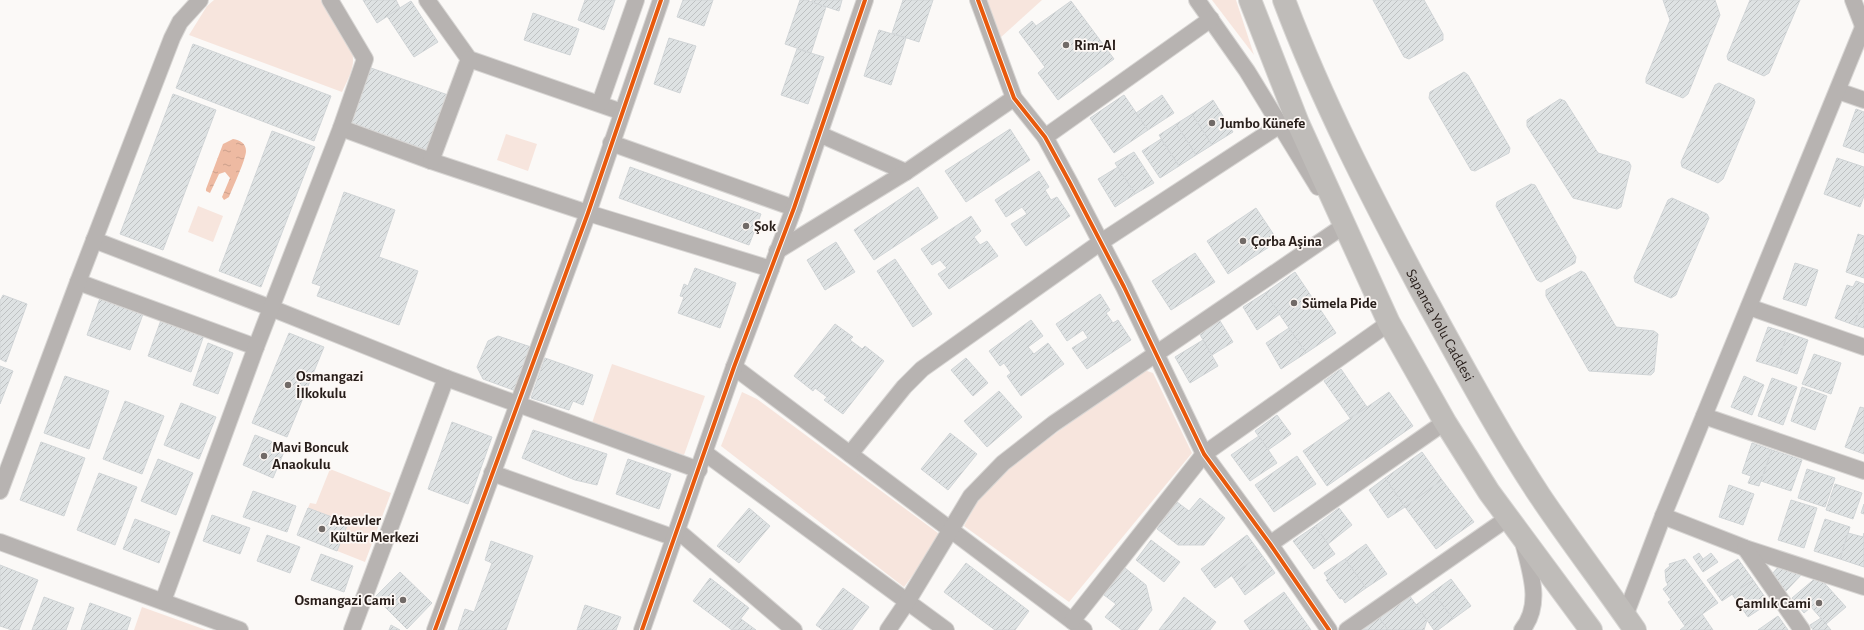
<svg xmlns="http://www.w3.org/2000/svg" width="1864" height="630" font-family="'Alegreya Sans',sans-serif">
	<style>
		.green { fill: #f7e5dd }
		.water { fill: url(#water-ripples) }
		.building { fill: url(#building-hatch); stroke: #d1d5d7 }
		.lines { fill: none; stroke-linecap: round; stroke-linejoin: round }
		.minor-casing { stroke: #d8d6d4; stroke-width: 18 }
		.highway-casing { stroke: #d8d6d4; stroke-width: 24 }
		.minor { stroke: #b7b3b1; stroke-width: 16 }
		.highway { stroke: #bfbcb9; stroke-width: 22 }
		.cycleway-casing { stroke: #fdf8f5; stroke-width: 6 }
		.cycleway { stroke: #e8590c; stroke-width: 4 }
		.poi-dot { fill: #716a67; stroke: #fdf8f5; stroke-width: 1.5 }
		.labels { text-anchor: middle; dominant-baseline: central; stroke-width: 3.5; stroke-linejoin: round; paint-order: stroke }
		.poi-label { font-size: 15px; font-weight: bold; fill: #271d19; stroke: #fdf8f5; text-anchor: start }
		.street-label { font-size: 15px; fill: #271d19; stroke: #fdf8f5 }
	</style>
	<defs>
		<pattern id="water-ripples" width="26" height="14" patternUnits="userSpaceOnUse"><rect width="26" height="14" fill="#eebaa2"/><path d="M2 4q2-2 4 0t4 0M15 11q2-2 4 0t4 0" fill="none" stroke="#cc9f8b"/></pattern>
		<pattern id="building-hatch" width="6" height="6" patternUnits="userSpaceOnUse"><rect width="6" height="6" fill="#dee2e3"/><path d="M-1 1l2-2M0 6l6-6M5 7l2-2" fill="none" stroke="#bec1c2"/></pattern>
	</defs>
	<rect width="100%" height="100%" fill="#fbf9f7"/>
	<g class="green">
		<path d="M214 0H321L352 52C356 66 348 79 342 92L189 35 207 6Z"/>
		<path d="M986 0H1042L1000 38Z"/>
		<path d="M1212 0H1236L1254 55Z"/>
		<path d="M506 134 537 144 528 171 497 160Z"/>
		<path d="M198 206 223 216 213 242 188 232Z"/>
		<path d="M612 364 705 396 684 455 592 423Z"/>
		<path d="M1144 370 1153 373 1192 453 1069 602 964 526 979 498 1010 466Z"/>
		<path d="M742 392 757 399 942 536 904 587 721 446Z"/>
		<path d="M330 469 391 493 365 562 297 535 310 503 316 504Z"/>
		<path d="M142 607 206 630H134Z"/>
	</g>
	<path class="water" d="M233 139C240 140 246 143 246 151 246 159 233 187 229 197L224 200 222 197 230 178 225 172 219 174 210 193 206 191V189L223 144Z"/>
	<g class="building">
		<path d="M363 0H396L400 8 377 23Z"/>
		<path d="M585 0H615L604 30 578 20Z"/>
		<path d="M683 0H713L704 26 677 17Z"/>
		<path d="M800 0H807L826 7 811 53 785 44Z"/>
		<path d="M812 0H842L839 11 812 2Z"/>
		<path d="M903 0H933L919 42 892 33Z"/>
		<path d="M1373 0H1424L1443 34V40L1409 59 1404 57Z"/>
		<path d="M1663 0H1715L1720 15 1688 94 1683 98 1646 83V78L1670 20Z"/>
		<path d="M1750 0H1800L1769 73 1764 76 1728 60 1727 56Z"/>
		<path d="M411 1 438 42 414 57 387 16Z"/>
		<path d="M1071 1 1114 59 1058 100 1038 73 1045 67 1019 32 1032 21 1036 26Z"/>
		<path d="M533 13 579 29 570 55 524 40Z"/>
		<path d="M879 30 906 38 891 85 864 76Z"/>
		<path d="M669 38 696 46 680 93 654 84Z"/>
		<path d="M193 44 331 96 314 141 176 88Z"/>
		<path d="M797 49 824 57 808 104 781 95Z"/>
		<path d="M371 68 448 95 427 150 351 123Z"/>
		<path d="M1464 72 1468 75 1510 148 1509 153 1475 171 1471 170 1429 98 1430 92Z"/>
		<path d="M1719 83 1754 99 1755 102 1723 179 1718 183 1682 167 1681 162 1715 85Z"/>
		<path d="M173 94 216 110 163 250 120 234Z"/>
		<path d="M1124 95 1148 130 1114 153 1090 118Z"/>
		<path d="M1162 95 1174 113 1148 130 1136 113Z"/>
		<path d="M1560 99 1565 101 1598 153 1629 162 1631 166 1621 207 1617 209 1573 198 1527 126V120Z"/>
		<path d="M1213 100 1233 132 1212 145 1192 114Z"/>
		<path d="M1856 109 1864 112V153L1843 146Z"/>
		<path d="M1192 114 1212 145 1196 155 1176 124Z"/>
		<path d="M1176 124 1196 155 1179 166 1159 135Z"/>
		<path d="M1010 129 1030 160 966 202 945 171Z"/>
		<path d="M272 131 315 147 261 287 219 271Z"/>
		<path d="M1161 139 1179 166 1160 178 1142 151Z"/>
		<path d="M1134 152 1154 183 1135 194 1115 163Z"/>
		<path d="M1837 158 1864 167V196L1860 207 1824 194Z"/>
		<path d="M630 167 761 214 749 245 619 198Z"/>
		<path d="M1118 167 1135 194 1115 207 1098 179Z"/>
		<path d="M1039 171 1049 187 1045 190 1051 200 1057 197 1070 216 1026 246 1011 224 1027 214 1022 207 1006 217 995 200Z"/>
		<path d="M1531 184 1535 185 1576 257 1575 263 1541 282 1537 280 1496 206 1497 202Z"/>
		<path d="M918 187 938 218 874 260 854 230Z"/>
		<path d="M344 192 395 210 379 257 418 271 399 325 317 296 321 286 312 283Z"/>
		<path d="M1672 198 1707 214 1709 218 1676 295 1671 298 1635 282 1634 277 1668 200Z"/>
		<path d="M1256 208 1278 241 1228 274 1207 241Z"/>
		<path d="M971 216 981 231 974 237 980 245 987 241 998 256 949 289 938 274 947 268 940 260 932 265 921 249Z"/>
		<path d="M1858 234 1864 236V278L1846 272Z"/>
		<path d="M836 242 855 272 825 290 807 260Z"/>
		<path d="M1195 253 1215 282 1171 310 1152 281Z"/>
		<path d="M895 259 932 314 913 327 877 271Z"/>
		<path d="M1795 263 1818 270 1806 306 1783 299Z"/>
		<path d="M695 268 736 283 720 328 678 313 684 297 680 296 684 284 688 286Z"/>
		<path d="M1581 271 1585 273 1616 327 1654 331 1658 334 1654 372 1651 375 1589 371 1546 296V290Z"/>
		<path d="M1295 272 1336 333 1306 353 1265 293Z"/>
		<path d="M1856 281 1864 284V298L1854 325 1835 318 1847 285 1853 287Z"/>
		<path d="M1265 293 1280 314 1257 330 1243 307Z"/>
		<path d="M1100 294 1110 310 1106 313 1113 323 1118 320 1131 340 1087 369 1072 348 1088 338 1083 330 1067 341 1056 324Z"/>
		<path d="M3 295 27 304 6 362 0 359V301Z"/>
		<path d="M100 298 143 314 130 350 87 335Z"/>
		<path d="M1864 298V328L1854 325Z"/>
		<path d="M161 320 204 335 191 372 148 356Z"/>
		<path d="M1031 320 1043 336 1028 347 1034 354 1048 343 1064 364 1021 396 1007 376 1011 373 1004 363 1000 366 989 351Z"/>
		<path d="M1220 321 1233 342 1212 355 1199 333Z"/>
		<path d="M835 324 853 337 850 340 862 349 865 346 884 361 843 414 824 400 827 397 815 388 813 391 794 376Z"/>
		<path d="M1768 327 1788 333 1776 367 1756 361Z"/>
		<path d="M1289 328 1306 353 1281 369 1266 343Z"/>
		<path d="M289 333 324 347 287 437 252 423Z"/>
		<path d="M1788 333 1808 340 1797 374 1776 367Z"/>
		<path d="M498 336 531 347 516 391 483 379 477 367 488 341Z"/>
		<path d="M1203 340 1218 366 1190 383 1175 357Z"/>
		<path d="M208 343 233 353 218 394 193 385Z"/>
		<path d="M1814 354 1841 363 1831 394 1802 384Z"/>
		<path d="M545 358 593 375 583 405 573 401 569 410 531 398Z"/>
		<path d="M966 358 988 383 973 396 951 370Z"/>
		<path d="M0 366 13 371 0 404Z"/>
		<path d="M1341 369 1367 407 1350 418 1324 381Z"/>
		<path d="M65 376 109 391 89 449 44 433Z"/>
		<path d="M1744 376 1764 385 1752 415 1731 407Z"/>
		<path d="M1772 378 1797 387 1783 425 1758 416Z"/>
		<path d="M1802 387 1827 396 1815 430 1791 421Z"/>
		<path d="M999 391 1022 417 987 447 964 421Z"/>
		<path d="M1389 392 1413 426 1327 486 1303 451Z"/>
		<path d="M125 401 164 416 142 474 103 459Z"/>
		<path d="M181 403 216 417 199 459 164 445Z"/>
		<path d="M1860 407 1864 408V454L1845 447Z"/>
		<path d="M1277 415 1291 434 1268 450 1255 431Z"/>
		<path d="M452 422 492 437 468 504 428 489Z"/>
		<path d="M533 430 607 454 597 485 575 480 522 458Z"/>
		<path d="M950 433 977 454 948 490 921 469Z"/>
		<path d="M255 435 286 447 273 478 243 465Z"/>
		<path d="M1259 436 1277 463 1250 481 1231 455Z"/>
		<path d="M41 442 85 458 64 516 20 500Z"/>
		<path d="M1752 443 1772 450 1759 486 1748 483 1751 476 1742 473Z"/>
		<path d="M1772 450 1802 460 1791 491 1761 481Z"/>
		<path d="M1422 452 1442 480 1405 507 1385 478Z"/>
		<path d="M1297 456 1316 484 1274 512 1255 485Z"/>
		<path d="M158 459 193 473 176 515 141 501Z"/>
		<path d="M628 459 671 474 659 509 616 494Z"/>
		<path d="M1807 469 1835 478 1825 507 1798 498Z"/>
		<path d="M99 473 137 487 115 545 77 530Z"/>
		<path d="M1385 478 1405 507 1388 518 1369 490Z"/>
		<path d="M1442 480 1474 522 1436 549 1405 507Z"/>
		<path d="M1835 484 1862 493 1853 519 1826 510Z"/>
		<path d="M1729 485 1754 494 1743 525 1719 517Z"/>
		<path d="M253 491 296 506 287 532 243 517Z"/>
		<path d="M1200 498 1225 518 1204 545H1178L1157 529 1177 502 1189 511Z"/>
		<path d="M1791 500 1817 508 1804 548 1778 540Z"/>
		<path d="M1864 504V514L1861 513Z"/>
		<path d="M308 508 348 523 337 551 297 535Z"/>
		<path d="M749 508 770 526 739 563 717 546Z"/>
		<path d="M1339 508 1352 525 1328 544 1315 526Z"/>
		<path d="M212 515 250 528 240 554 203 541Z"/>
		<path d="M135 519 170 532 159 563 123 549Z"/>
		<path d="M1825 519 1850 527 1840 559 1814 551Z"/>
		<path d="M1315 526 1335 554 1314 569 1293 541Z"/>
		<path d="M1848 533 1863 537 1864 533V567L1840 559Z"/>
		<path d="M267 535 300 547 290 573 257 561Z"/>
		<path d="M1247 535 1261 554 1215 588 1201 569Z"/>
		<path d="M1151 540 1180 562 1164 582 1136 560Z"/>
		<path d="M491 541 533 556 506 630H458L465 609 474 612 492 563 485 560Z"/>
		<path d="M1366 544 1387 574 1366 588 1345 559Z"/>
		<path d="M1699 553 1703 559 1711 553 1718 562 1703 572 1693 557Z"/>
		<path d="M321 554 353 566 344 592 311 580Z"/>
		<path d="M1261 554 1275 573 1245 595 1232 576Z"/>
		<path d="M1345 559 1366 588 1345 603 1342 598 1340 599 1326 580 1328 579 1324 573Z"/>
		<path d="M1685 559 1718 603 1685 626 1668 602 1671 600 1663 589 1668 585 1666 581 1665 570 1670 566 1669 564Z"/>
		<path d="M1738 559 1753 580 1722 601 1707 580Z"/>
		<path d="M966 563 1029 611 1015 630H995L944 592Z"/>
		<path d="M0 565 38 580 19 630H12L0 626Z"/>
		<path d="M1780 565 1803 573 1786 591 1772 574Z"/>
		<path d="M1125 568 1146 585 1152 610 1137 630H1122L1105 617 1116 604 1104 595Z"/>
		<path d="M400 572 432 603 407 629 375 597Z"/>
		<path d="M1818 576 1846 607 1826 624 1811 607 1804 613 1792 598Z"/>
		<path d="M710 578 749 608 732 630 693 601Z"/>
		<path d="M1451 579 1471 606 1453 619 1433 592Z"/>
		<path d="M1753 580 1769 603 1748 617 1732 594Z"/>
		<path d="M843 588 869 607 852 630H823L816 625Z"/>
		<path d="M1284 592 1311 630H1250L1244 621Z"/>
		<path d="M1433 592 1453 619 1438 630H1434L1416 605Z"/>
		<path d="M1409 595 1427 620 1424 630H1388L1378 616Z"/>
		<path d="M44 597 74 608 66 630H32Z"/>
		<path d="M1184 597 1216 622 1210 630H1159Z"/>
		<path d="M90 603 131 618 127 630H81Z"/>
		<path d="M585 605 621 617 616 630H577Z"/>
		<path d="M1702 614 1713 630H1680L1685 626Z"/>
		<path d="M1378 616 1388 630H1360Z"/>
		<path d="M1778 616 1788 630H1758Z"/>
		<path d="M1821 618 1831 630H1813L1810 625Z"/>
		<path d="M741 619 756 630H732Z"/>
		<path d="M391 625 400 630H389Z"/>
	</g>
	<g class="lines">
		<defs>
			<g id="minor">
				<path d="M427 0 469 59 622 112"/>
				<path d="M978 0 1014 98 1045 137 1070 183 1124 287 1204 454 1270 544 1329 630"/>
				<path d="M1197 0 1247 71 1318 187"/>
				<path d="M1853 0 1863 26"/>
				<path d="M1838 91 1864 100"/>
				<path d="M600 103 636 0"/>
				<path d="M341 128 431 161 588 213 771 269"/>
				<path d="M819 134 906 172"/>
				<path d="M1045 137 1211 19"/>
				<path d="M611 143 794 208"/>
				<path d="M431 161 469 59"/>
				<path d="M94 240 271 308 446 378 699 470"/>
				<path d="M777 251 906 172 1014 98"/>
				<path d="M78 282 256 347"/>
				<path d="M1749 307 1864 347"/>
				<path d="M734 367 1084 630"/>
				<path d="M1704 416 1864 471"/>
				<path d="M705 453 946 630"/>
				<path d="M850 454 904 387 922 369 1101 242 1280 125"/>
				<path d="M492 473 675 538"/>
				<path d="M0 491 78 282 172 38 180 22 200 0"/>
				<path d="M1663 516 1745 548 1864 587"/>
				<path d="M678 531 794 630"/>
				<path d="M0 542 240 630"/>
				<path d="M1270 544 1445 422"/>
				<path d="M1745 548 1802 630"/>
				<path d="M163 601 256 347 341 128 365 59 330 0"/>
				<path d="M1625 616 1663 516 1864 25"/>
				<path d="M1072 621 1204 454 1389 323"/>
				<path d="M352 630 446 378"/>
				<path d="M435 630 588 213 661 0"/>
				<path d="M642 630 734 367 794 208 865 0"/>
				<path d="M888 630 907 602 971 496 1003 463 1053 424 1342 227"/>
				<path d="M1347 630 1508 518"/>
				<path d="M1522 630C1543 604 1530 571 1523 542"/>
			</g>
			<g id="highway">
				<path d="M1250 0 1298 123 1389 323 1445 422 1489 492 1591 630"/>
				<path id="s1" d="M1284 0C1322 101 1371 196 1422 292 1460 361 1497 431 1540 496 1571 542 1604 585 1635 630"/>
			</g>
		</defs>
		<use href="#minor" class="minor-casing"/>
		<use href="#highway" class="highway-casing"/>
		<use href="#minor" class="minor"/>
		<use href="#highway" class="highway"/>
		<defs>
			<g id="cycleway">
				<path d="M978 0 1014 98 1045 137 1070 183 1124 287 1204 454 1270 544 1329 630"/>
				<path d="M435 630 588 213 661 0"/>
				<path d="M642 630 734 367 794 208 865 0"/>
			</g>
		</defs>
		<use href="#cycleway" class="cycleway-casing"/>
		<use href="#cycleway" class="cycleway"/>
	</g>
	<g class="poi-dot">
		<circle cx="1066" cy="45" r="4"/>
		<circle cx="1212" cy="123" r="4"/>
		<circle cx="746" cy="226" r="4"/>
		<circle cx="1243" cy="241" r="4"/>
		<circle cx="1294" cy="303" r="4"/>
		<circle cx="288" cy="385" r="4"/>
		<circle cx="264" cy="456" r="4"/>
		<circle cx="322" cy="529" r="4"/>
		<circle cx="403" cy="600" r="4"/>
		<circle cx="1819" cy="603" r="4"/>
	</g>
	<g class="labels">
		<g class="poi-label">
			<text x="1074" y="45">Rim-Al</text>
			<text x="1220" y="123">Jumbo Künefe</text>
			<text x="754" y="226">Şok</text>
			<text x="1251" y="241">Çorba Aşina</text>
			<text x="1302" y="303">Sümela Pide</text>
			<text x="296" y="376">Osmangazi<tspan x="296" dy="17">İlkokulu</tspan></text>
			<text x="272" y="447">Mavi Boncuk<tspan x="272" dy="17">Anaokulu</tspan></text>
			<text x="330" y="520">Ataevler<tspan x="330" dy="17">Kültür Merkezi</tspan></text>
			<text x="395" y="600" text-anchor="end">Osmangazi Cami</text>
			<text x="1811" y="603" text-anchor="end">Çamlık Cami</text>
		</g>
		<g class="street-label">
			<text stroke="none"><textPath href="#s1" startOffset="361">Sapanca Yolu Caddesi</textPath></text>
		</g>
	</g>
</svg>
